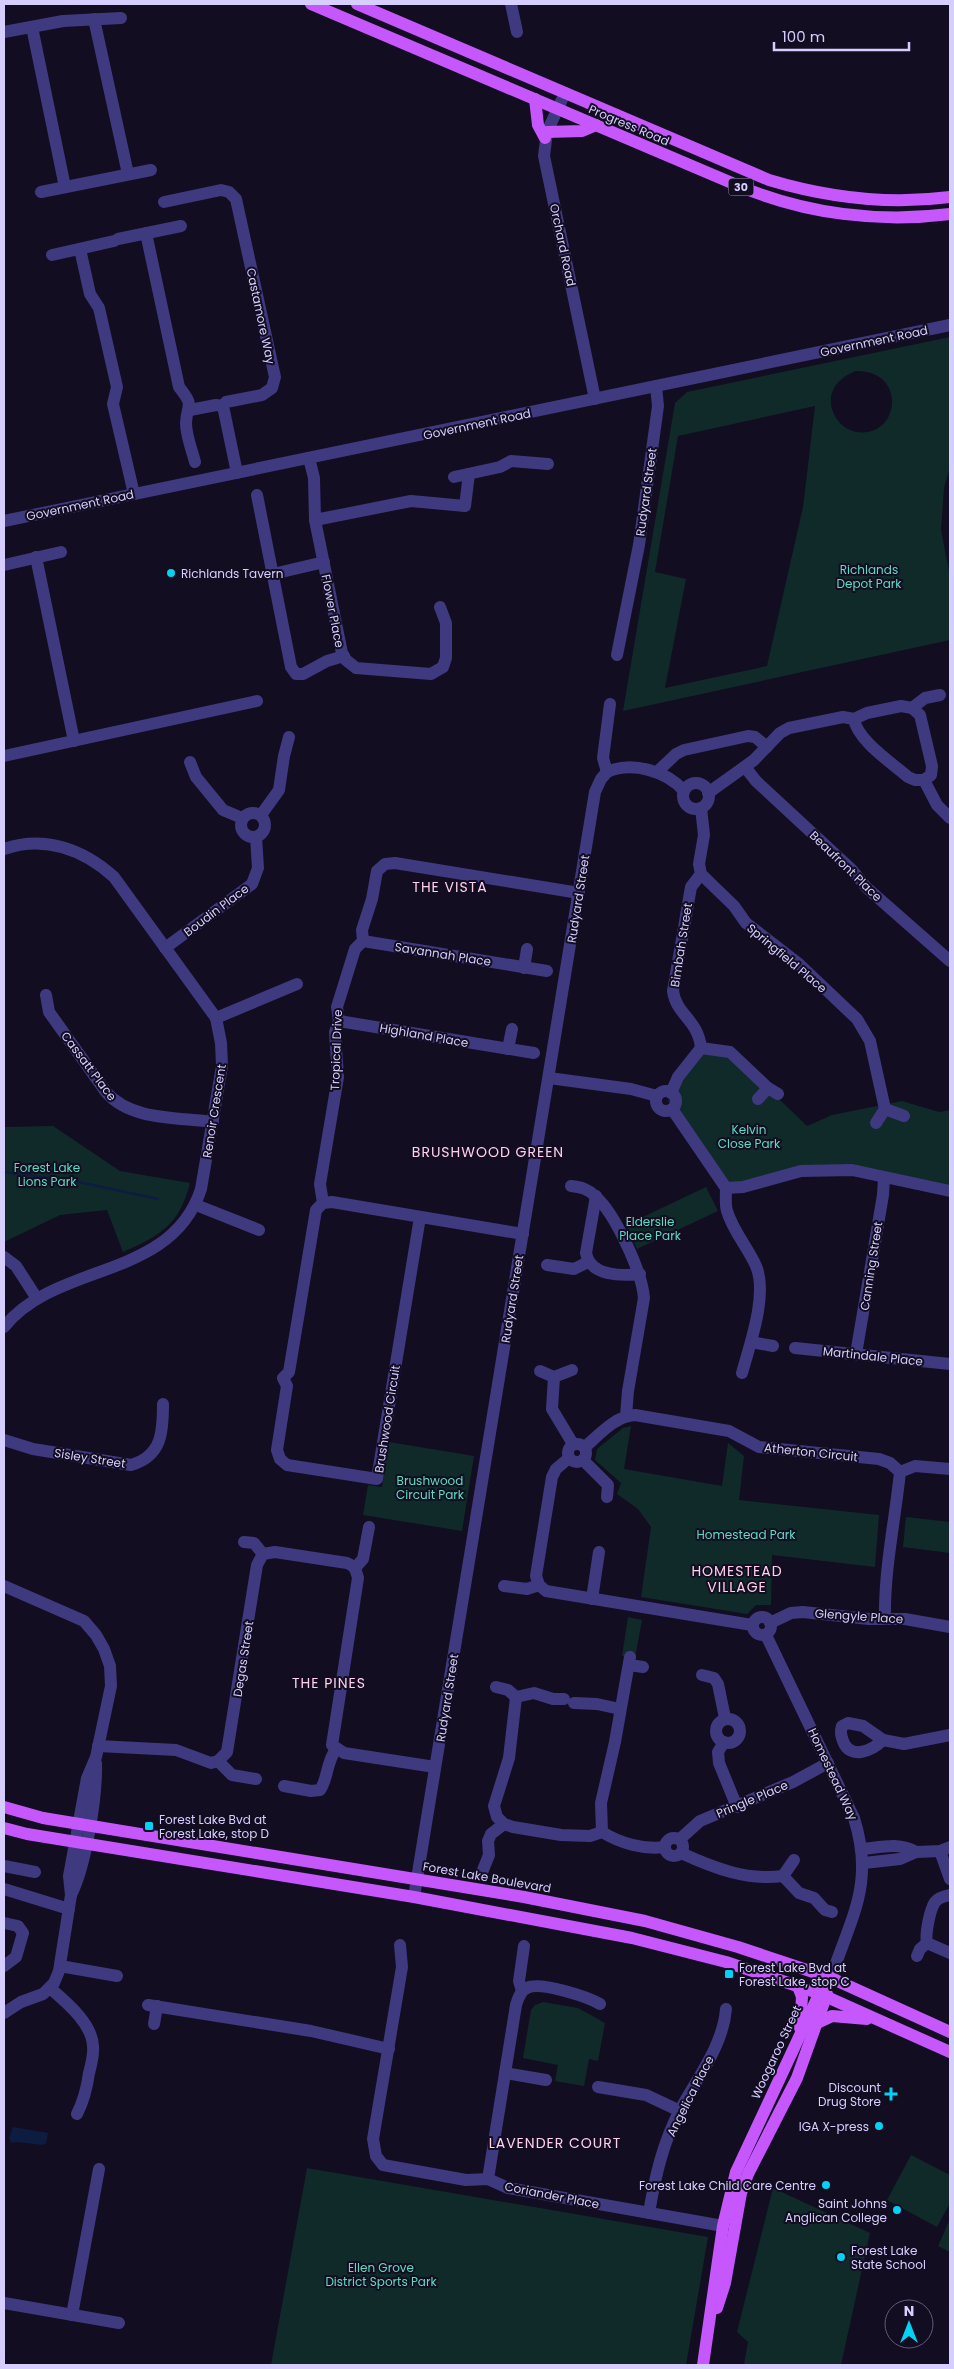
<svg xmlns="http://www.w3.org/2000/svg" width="954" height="2369" font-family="Poppins,sans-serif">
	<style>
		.green { fill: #102a2a; fill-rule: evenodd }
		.water { fill: #0c1d41 }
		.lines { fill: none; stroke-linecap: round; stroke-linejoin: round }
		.stream { stroke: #0c1d41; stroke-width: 2.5 }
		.minor { stroke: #3f397f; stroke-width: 12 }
		.major { stroke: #c657fc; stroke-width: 12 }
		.poi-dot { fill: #04d1f4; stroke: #120d21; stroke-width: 2 }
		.labels { text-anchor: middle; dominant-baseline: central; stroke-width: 4; stroke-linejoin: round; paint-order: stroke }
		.shield { fill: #120d21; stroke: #9a94bc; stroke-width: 1 }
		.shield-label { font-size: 11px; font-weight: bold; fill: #d5cefe }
		.street-label { font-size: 12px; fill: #d5cefe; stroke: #120d21 }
		.park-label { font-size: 12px; fill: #5bddc2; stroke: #120d21 }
		.poi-label { font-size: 12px; fill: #d5cefe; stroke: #120d21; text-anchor: start }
		.neighbourhood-label { font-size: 14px; letter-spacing: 1px; fill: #fed0eb; stroke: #120d21 }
	</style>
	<rect width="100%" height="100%" fill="#120d21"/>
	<g class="green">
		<path d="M950 337V467L944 488 941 530 950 576V640L623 711 675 403 687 392ZM856 371C908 370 900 439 856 432 847 430 839 424 835 416 824 396 836 378 856 371ZM815 406 803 507 767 666 665 688 686 579 655 572 678 436Z"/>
		<path d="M724 1050 778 1094 780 1100 807 1126 832 1115 902 1101 939 1112 950 1110V1191L852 1170 726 1188 668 1101 671 1093 697 1056Z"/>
		<path d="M53 1126 120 1171 190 1183C180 1224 160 1236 123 1252L107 1210 60 1215 4 1242V1127Z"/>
		<path d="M706 1187 718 1211 637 1249 626 1225Z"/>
		<path d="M631 1426 624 1469 722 1486 728 1443 744 1456 739 1500 879 1515 875 1567 772 1555 771 1605H756L747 1614 641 1597 651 1527 638 1509 617 1494 621 1483 595 1460 597 1449 623 1428Z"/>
		<path d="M389 1442 474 1456 462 1531 363 1515 368 1485 382 1487Z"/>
		<path d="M906 1517 950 1522V1553L903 1547Z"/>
		<path d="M628 1617 642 1620 635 1658 622 1656Z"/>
		<path d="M543 2002 578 2008 605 2023 598 2061 589 2059 584 2086 555 2081 558 2065 523 2058 531 2010 535 2005Z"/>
		<path d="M911 2155 950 2175V2203L937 2227 887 2200Z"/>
		<path d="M307 2168 708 2237 686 2365H271Z"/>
		<path d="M773 2188 870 2233 841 2365 744 2364 748 2342 737 2332Z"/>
		<path d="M950 2219V2252L938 2246Z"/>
	</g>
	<path class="water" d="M13 2127 48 2133 46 2143 43 2145 17 2142 12 2143 9 2138Z"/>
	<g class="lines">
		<path class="stream" d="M4 1172 74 1181 158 1199"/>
		<g class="minor">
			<path d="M511 4 517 32"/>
			<path d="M94 19 128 174"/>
			<path d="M32 27 65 187"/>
			<path d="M4 32 63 21 121 18"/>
			<path d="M565 93 547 132 544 156 595 399"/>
			<path d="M41 192 151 170"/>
			<path d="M164 202 221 190 229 192 236 199 275 377 272 388 262 395 226 402 223 406 237 473"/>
			<path d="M146 233 179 387C195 407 187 403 186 423 186 436 192 450 195 462"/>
			<path d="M118 239 181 226"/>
			<path d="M80 249 90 294 99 308 117 387 113 404 134 494"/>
			<path d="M52 255 114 241"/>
			<path d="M190 410 216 405 223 406"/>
			<path d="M309 458 314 478 315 520 342 653 346 660 356 668 431 674 443 667 446 658V623L440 607"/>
			<path d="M454 477 500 467 511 461 548 464"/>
			<path d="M257 495 291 667 296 674H303L327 661 344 656"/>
			<path d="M315 520 411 501 465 506 469 474"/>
			<path d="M4 521 950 325"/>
			<path d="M36 557 74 741"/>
			<path d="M4 565 61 552"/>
			<path d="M273 574 324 562"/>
			<path d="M617 655 639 545 658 406 656 386"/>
			<path d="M912 708 925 698 940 695"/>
			<path d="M4 756 257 701"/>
			<path d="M190 762 196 777 223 810 242 818"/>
			<path d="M745 767 756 781 852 870 867 888 950 961"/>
			<path d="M607 772C632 761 667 771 684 791"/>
			<path d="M657 772 676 754 684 750 748 736 755 737 767 747"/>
			<path d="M924 780 937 805 950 818"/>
			<circle cx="696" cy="796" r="13"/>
			<path d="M708 793 754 760 780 733 789 728 843 717 854 719 867 713 901 706 912 708 920 715 932 766 931 775 924 780H915L908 777C892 763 857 740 854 719"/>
			<path d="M701 808 704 835 699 864 701 874 734 906 746 923 799 964 857 1019 870 1041 885 1109"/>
			<circle cx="253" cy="825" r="12"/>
			<path d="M261 815 279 790 284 756 289 737"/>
			<path d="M4 849C44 835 83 849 114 877L216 1018 221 1043 222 1066 201 1189C171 1281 57 1261 4 1327"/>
			<path d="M363 941 547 971"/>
			<path d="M165 948 252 884 258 868 256 837"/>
			<path d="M524 968 527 949"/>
			<path d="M46 995 49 1012 106 1092C131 1121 178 1117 213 1122"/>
			<path d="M216 1018 297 984"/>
			<path d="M339 1021 534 1053"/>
			<path d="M701 1048 730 1052 768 1088 778 1094"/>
			<path d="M508 1049 512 1029"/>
			<path d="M549 1078 631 1089 657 1096"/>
			<circle cx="666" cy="1101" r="10"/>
			<path d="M671 1093 678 1077 701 1048C698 1019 676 1015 673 991L691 887 701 874"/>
			<path d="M758 1099 768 1088"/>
			<path d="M672 1109 726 1188"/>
			<path d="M876 1123 885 1109 904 1116"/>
			<path d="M571 1186C581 1187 588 1189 595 1196 615 1213 642 1272 644 1298L628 1391 626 1416"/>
			<path d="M726 1188 743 1187 801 1171 852 1170 950 1191"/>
			<path d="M726 1188C726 1195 725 1205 727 1211 733 1231 748 1248 756 1266 768 1294 750 1344 742 1373"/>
			<path d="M596 1196 586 1253C590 1276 621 1276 640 1274"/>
			<path d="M323 1203 320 1184 338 1077 335 1032 339 1021 337 1007 355 949 363 941 362 930 372 899 377 871 385 864 395 863 579 893"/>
			<path d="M196 1205 259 1230"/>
			<path d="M420 1217 377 1479 287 1465 280 1459 277 1450 287 1386 283 1378 289 1372 316 1210 323 1203 332 1202 523 1234"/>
			<path d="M4 1257 16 1266 36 1297"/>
			<path d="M547 1265 574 1269 588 1262"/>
			<path d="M751 1342 773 1346"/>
			<path d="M795 1348 950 1364"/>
			<path d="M856 1354 883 1195 884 1178"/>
			<path d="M540 1371 554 1377 572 1370"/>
			<path d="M554 1377 552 1409 573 1444"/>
			<path d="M4 1440 33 1449 131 1465C162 1456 163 1432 163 1404"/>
			<circle cx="577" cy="1453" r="9"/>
			<path d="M585 1447C599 1435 615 1416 635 1415L729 1431 759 1447 879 1459 890 1463 900 1472C895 1521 884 1570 885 1619"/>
			<path d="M569 1458 556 1469 552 1477 536 1576 539 1585 546 1591 752 1625"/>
			<path d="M583 1460 608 1485 607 1497"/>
			<path d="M900 1472 915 1466 950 1469"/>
			<path d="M244 1542 254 1543 263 1554"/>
			<path d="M355 1568 363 1559 369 1527"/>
			<path d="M4 1586 84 1621 96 1635 104 1649 110 1666 111 1686 96 1757 87 1778 69 1876 71 1895 59 1971 54 1983 43 1994 21 2002 4 2013"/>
			<path d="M504 1586 527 1589 539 1585"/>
			<path d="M592 1599 599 1552"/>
			<circle cx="762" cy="1626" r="9"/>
			<path d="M770 1623 791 1613 803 1612 869 1619H905L950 1627"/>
			<path d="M766 1635 854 1818C875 1885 851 1916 831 1978"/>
			<path d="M629 1665 643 1667"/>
			<path d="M702 1675 714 1678 718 1684 725 1718"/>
			<path d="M496 1687 508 1690 516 1697 534 1693 553 1699H564"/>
			<path d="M516 1697 509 1758 494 1806 497 1817 504 1824 513 1827 561 1835 590 1836 602 1832C620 1843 643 1850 665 1847"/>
			<path d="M574 1703 597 1704 620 1709"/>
			<circle cx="728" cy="1731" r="12"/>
			<path d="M848 1723 863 1726 883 1740C873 1750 850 1761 843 1741 841 1735 840 1732 842 1726Z"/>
			<path d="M883 1740 904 1744 950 1735"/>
			<path d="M724 1742 718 1752 719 1763 737 1807"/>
			<path d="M98 1746 176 1750 211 1763 218 1761 227 1752 257 1565 263 1554 275 1552 347 1563C355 1566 356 1570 358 1578L332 1745 344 1753 435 1767"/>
			<path d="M218 1761 232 1775 256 1779"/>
			<path d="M284 1786 311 1791 320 1790C328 1779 326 1763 336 1749"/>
			<path d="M602 1832 601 1803 615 1742 630 1657"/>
			<circle cx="674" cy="1847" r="9"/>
			<path d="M680 1839 700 1821 793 1782 828 1763"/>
			<path d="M863 1849C882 1847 899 1842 916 1852"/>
			<path d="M940 1851 950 1879"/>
			<path d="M681 1853C714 1868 747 1881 783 1876"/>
			<path d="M794 1860 783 1876 799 1893 814 1898 825 1910 832 1912"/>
			<path d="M864 1863 900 1859 916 1852 940 1851 950 1847"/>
			<path d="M4 1866 35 1872"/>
			<path d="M483 1870 489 1855 488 1841 491 1834 504 1824"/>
			<path d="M4 1889 69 1909"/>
			<path d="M71 1895C86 1865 97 1796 96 1763"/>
			<path d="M950 1895C945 1896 939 1897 935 1902 930 1909 925 1934 927 1943L950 1953"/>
			<path d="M414 1897 595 792 601 779 607 772 603 758 610 704"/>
			<path d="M4 1923 18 1926 23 1933 16 1957 4 1966"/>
			<path d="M400 1945 402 1967 373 2139 376 2156 383 2165 466 2180 488 2179 508 2188 723 2226"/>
			<path d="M917 1956 920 1949 927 1943"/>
			<path d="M60 1966 117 1976"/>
			<path d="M50 1988C66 2002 92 2023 93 2046 94 2055 91 2065 89 2073 87 2088 84 2100 77 2114"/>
			<path d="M522 1991 519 1981 524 1946"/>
			<path d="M148 2005 311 2031 389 2049"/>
			<path d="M154 2024 157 2006"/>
			<path d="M505 2073 546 2080"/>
			<path d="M598 2087 646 2095 680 2111"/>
			<path d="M488 2179 516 2005C518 1999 520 1991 527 1988 540 1981 588 1997 600 2004"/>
			<path d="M649 2213C655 2177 663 2142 680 2110 697 2078 723 2046 726 2009"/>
			<path d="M4 2303 119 2323"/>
			<path d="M72 2315 99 2169"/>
		</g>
		<g class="major">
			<path d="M311 4 739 186C806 214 879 223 950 214"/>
			<path d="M357 4 769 180C829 198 888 205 950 197"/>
			<path d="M535 99 538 125 545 138"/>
			<path d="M547 132 582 131 596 125"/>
			<path d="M4 1807 43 1818 524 1897 645 1921 738 1947 831 1978 950 2032"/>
			<path d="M4 1828 27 1834 414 1897 632 1938 726 1962 818 1993 950 2052"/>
			<path d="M798 1986 802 1997 800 2028"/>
			<path d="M817 2023 832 2016 867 2019"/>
			<path d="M717 2308 725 2283 741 2193 748 2174 797 2078 827 1994"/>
			<path d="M703 2365 723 2226 736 2172 822 1988"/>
		</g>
	</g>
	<g class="poi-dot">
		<circle cx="171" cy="573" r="5"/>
		<rect x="144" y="1821" width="10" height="10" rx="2.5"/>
		<rect x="724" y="1969" width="10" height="10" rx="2.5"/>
		<path d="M888.5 2086.5h5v5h5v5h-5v5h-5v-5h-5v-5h5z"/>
		<circle cx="879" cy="2126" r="5"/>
		<circle cx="826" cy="2185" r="5"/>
		<circle cx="897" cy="2210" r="5"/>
		<circle cx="841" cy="2257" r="5"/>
	</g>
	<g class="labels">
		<rect class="shield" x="728.5" y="178.5" width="25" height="17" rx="4"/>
		<g class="shield-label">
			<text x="741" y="187">30</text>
		</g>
		<g class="street-label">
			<text transform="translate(629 125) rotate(23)">Progress Road</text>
			<text transform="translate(563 245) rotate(78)">Orchard Road</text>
			<text transform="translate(261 316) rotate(78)">Castamore Way</text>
			<text transform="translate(874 341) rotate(-12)">Government Road</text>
			<text transform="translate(477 424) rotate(-12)">Government Road</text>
			<text transform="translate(646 492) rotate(-82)">Rudyard Street</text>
			<text transform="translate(80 505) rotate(-12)">Government Road</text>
			<text transform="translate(333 611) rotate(79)">Flower Place</text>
			<text transform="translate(846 866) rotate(44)">Beaufront Place</text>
			<text transform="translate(578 899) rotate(-81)">Rudyard Street</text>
			<text transform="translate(216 910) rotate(-37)">Boudin Place</text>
			<text transform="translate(681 945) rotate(-81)">Bimbah Street</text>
			<text transform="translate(443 954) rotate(9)">Savannah Place</text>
			<text transform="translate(787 958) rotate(40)">Springfield Place</text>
			<text transform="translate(424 1035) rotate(10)">Highland Place</text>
			<text transform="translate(336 1050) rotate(-88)">Tropical Drive</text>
			<text transform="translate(89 1066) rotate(53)">Cassatt Place</text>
			<text transform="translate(214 1111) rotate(-81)">Renoir Crescent</text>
			<text transform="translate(871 1266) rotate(-81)">Canning Street</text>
			<text transform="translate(512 1299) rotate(-81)">Rudyard Street</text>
			<text transform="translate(873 1356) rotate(6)">Martindale Place</text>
			<text transform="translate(387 1419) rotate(-81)">Brushwood Circuit</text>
			<text transform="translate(811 1452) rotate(6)">Atherton Circuit</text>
			<text transform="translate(90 1458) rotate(9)">Sisley Street</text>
			<text transform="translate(859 1616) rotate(4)">Glengyle Place</text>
			<text transform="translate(243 1659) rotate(-81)">Degas Street</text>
			<text transform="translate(447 1698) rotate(-81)">Rudyard Street</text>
			<text transform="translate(833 1774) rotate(65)">Homestead Way</text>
			<text transform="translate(752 1799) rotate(-23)">Pringle Place</text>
			<text transform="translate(487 1877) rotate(10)">Forest Lake Boulevard</text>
			<text transform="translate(776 2052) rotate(-65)">Woogaroo Street</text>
			<text transform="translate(690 2096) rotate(-63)">Angelica Place</text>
			<text transform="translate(552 2195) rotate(11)">Coriander Place</text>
		</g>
		<g class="park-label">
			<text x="869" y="569">Richlands<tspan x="869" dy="14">Depot Park</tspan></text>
			<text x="749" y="1129">Kelvin<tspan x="749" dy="14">Close Park</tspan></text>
			<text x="47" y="1167">Forest Lake<tspan x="47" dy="14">Lions Park</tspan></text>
			<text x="650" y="1221">Elderslie<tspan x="650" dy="14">Place Park</tspan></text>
			<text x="430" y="1480">Brushwood<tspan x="430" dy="14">Circuit Park</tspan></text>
			<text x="746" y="1534">Homestead Park</text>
			<text x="381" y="2267">Ellen Grove<tspan x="381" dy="14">District Sports Park</tspan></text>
		</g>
		<g class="poi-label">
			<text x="181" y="573">Richlands Tavern</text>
			<text x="159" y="1819">Forest Lake Bvd at<tspan x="159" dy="14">Forest Lake, stop D</tspan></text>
			<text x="739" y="1967">Forest Lake Bvd at<tspan x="739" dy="14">Forest Lake, stop C</tspan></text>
			<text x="881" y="2087" text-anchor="end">Discount<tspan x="881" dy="14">Drug Store</tspan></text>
			<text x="869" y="2126" text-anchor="end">IGA X-press</text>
			<text x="816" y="2185" text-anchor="end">Forest Lake Child Care Centre</text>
			<text x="887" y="2203" text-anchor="end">Saint Johns<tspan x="887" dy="14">Anglican College</tspan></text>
			<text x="851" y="2250">Forest Lake<tspan x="851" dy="14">State School</tspan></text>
		</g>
		<g class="neighbourhood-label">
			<text x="450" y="887">THE VISTA</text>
			<text x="488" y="1152">BRUSHWOOD GREEN</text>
			<text x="737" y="1571">HOMESTEAD<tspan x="737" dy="16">VILLAGE</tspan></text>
			<text x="329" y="1683">THE PINES</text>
			<text x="555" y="2143">LAVENDER COURT</text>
		</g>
	</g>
	<rect width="954" height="2369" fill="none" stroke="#d5cefe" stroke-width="10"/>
	<g transform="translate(909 2324)"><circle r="24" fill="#120d21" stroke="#605a79"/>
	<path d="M0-4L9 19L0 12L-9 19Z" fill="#04d1f4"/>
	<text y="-8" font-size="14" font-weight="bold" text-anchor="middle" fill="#d5cefe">N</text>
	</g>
	<path d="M774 42v8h135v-8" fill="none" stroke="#d5cefe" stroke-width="2.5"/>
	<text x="782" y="42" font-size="15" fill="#d5cefe" stroke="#120d21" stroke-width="4" paint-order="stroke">100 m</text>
</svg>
